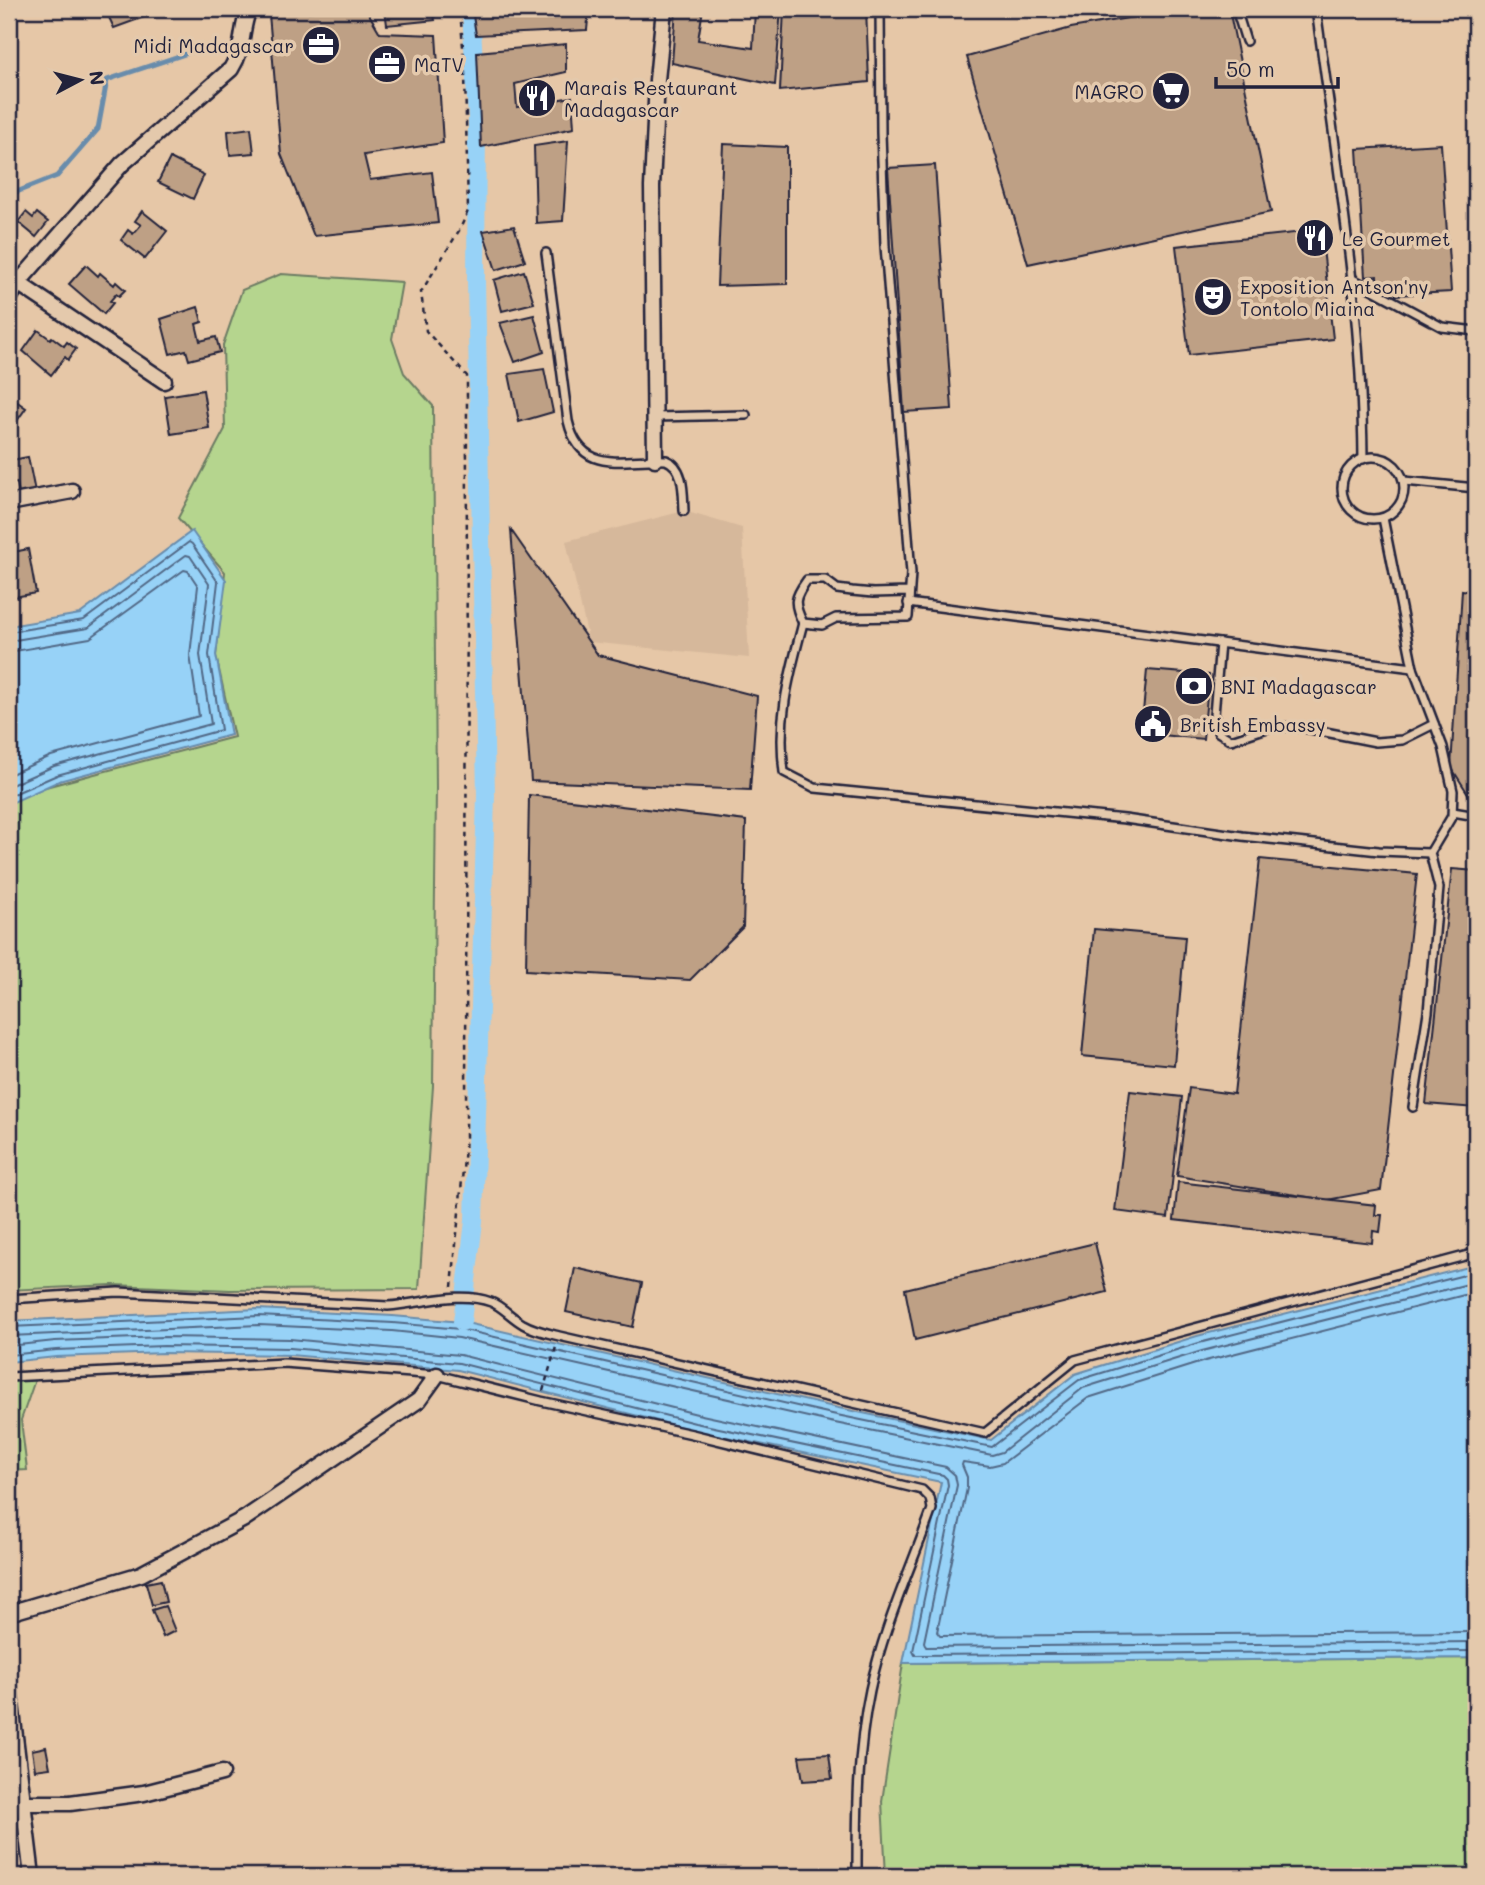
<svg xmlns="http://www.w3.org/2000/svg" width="1485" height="1885" font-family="Mali,sans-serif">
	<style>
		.built { fill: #d6b89b }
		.green { fill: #b5d58e; stroke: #6c7c64; stroke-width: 2 }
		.water { fill: #97d2f7; stroke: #688cac; stroke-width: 2 }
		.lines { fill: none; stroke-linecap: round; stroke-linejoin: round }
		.shore { stroke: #516886; stroke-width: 2 }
		.stream { stroke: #688cac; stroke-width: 5 }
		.canal { stroke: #97d2f7; stroke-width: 18 }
		.building { fill: #bea085; stroke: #22223b; stroke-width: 2 }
		.lane-casing { stroke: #22223b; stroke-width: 12 }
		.street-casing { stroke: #22223b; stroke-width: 19 }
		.path { stroke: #22223b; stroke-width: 2.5; stroke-dasharray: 5 5; stroke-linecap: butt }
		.lane { stroke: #e4c9ac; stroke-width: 7 }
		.street { stroke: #e4c9ac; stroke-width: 14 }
		.labels { text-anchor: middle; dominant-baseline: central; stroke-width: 7; stroke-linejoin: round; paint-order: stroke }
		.poi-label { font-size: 19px; fill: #22223b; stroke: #e4c9ac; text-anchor: start }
	</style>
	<rect width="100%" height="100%" fill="#e6c7a7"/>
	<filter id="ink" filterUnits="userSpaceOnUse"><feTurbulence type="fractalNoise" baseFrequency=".0143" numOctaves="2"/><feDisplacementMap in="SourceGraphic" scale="14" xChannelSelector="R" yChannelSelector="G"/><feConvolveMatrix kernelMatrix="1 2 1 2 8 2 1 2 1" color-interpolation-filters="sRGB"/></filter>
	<g filter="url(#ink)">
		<path class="built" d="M684 511 742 528 749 658 589 642 566 541Z"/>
		<g class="green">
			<path d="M281 274 402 282 392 339 404 373 433 406 436 788 433 1086 419 1289 230 1290 113 1285 9 1290V803L38 789 234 737 216 656 225 572 178 518 225 429 223 345 242 290Z"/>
			<path d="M9 1376 36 1377 21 1420 27 1470 9 1471Z"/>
			<path d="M1476 1658V1876H886L882 1801 903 1663Z"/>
		</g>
		<g class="water">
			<path d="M192 531 226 580 216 655 231 735 59 781 9 804V626L80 614Z"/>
			<path d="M1476 1265V1658L903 1663 941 1482 693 1430 458 1370 290 1355 164 1353 56 1357 9 1362V1321L258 1309 393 1316 462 1322 834 1407 991 1440 1075 1374 1197 1336Z"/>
		</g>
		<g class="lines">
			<g class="shore">
				<path d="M9 632 84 620 189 542 192 544 218 582 209 655 221 730 57 775 9 796"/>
				<path d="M9 641 88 628 186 555 190 556 209 584 200 655 211 724 54 766 9 786"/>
				<path d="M9 652 90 638 184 570 188 571 198 586 190 655 199 716 51 756 9 775"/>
				<path d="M1476 1292 1205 1361 1088 1398 1003 1463 990 1466 963 1462 962 1465 967 1477V1488L937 1632 940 1636 1476 1632"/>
				<path d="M9 1327 259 1316 393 1323 460 1329 832 1414 992 1447 1079 1380 1199 1343 1476 1272"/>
				<path d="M9 1336 259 1325 392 1331 459 1338 830 1422 992 1455 1002 1452 1083 1388 1202 1351 1476 1282"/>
				<path d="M9 1346 55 1341 164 1337 290 1339 460 1355 697 1414 946 1467 955 1475 957 1485 924 1642 926 1647 1476 1642"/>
				<path d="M9 1355 56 1350 164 1346 290 1348 459 1363 695 1423 943 1475 947 1479 948 1485 913 1651 915 1655 1476 1651"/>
			</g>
			<path class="stream" d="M9 195 57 176 98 129 107 80 191 52"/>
			<path class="canal" d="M462 1322 474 1221 486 795 476 280 477 118 471 9"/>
		</g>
		<g class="building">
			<path d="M105 9H166L114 28Z"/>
			<path d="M344 9H366L380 33 436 35 443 143 364 155 370 180 432 172 438 223 314 236 281 154 269 14Z"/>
			<path d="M385 9H433L435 20 387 25Z"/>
			<path d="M472 9H589L587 30 476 35Z"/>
			<path d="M676 9H703L698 40 753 48 755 9H781L775 85 672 63Z"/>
			<path d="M784 9H866L869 82 780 91Z"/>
			<path d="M1179 9H1229L1271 212 1028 264 967 57 1071 28Z"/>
			<path d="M566 44V72L515 84 517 107 572 97 574 128 481 147 477 52Z"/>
			<path d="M251 128 254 153 230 155 228 131Z"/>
			<path d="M568 141 563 221 536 223 534 146Z"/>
			<path d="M723 144 787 147V284L717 286Z"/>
			<path d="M1441 144 1451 292 1396 295 1395 285 1378 286 1377 276 1365 277 1357 149Z"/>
			<path d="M170 158 204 175 193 199 158 182Z"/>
			<path d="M935 165 952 409 904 412 888 168Z"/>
			<path d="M142 211 167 231 145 259 121 240 128 230 133 234 141 225 135 221Z"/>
			<path d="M26 212 33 218 37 213 48 222 36 237 18 222Z"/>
			<path d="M514 226 525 261 496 270 483 231Z"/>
			<path d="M1321 230 1333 339 1189 355 1176 246Z"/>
			<path d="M86 265 98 276 100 273 114 285 116 282 125 290 119 296 116 294 110 301 113 303 104 314 69 284Z"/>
			<path d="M524 271 534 303 502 311 494 280Z"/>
			<path d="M198 307 202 322 196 324 200 341 216 337 220 352 189 360 186 350 170 354 161 319Z"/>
			<path d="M534 315 544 352 515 362 500 323Z"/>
			<path d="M38 330 50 339 52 337 64 346 67 342 76 349 68 360 65 357 51 375 23 351Z"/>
			<path d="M544 369 553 412 519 422 509 374Z"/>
			<path d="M203 390 209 428 171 434 165 396Z"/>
			<path d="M9 396 26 408 9 432Z"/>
			<path d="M28 457 35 492 19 495 17 483 9 484V472L14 471 12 460Z"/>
			<path d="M511 530 598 655 757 696 750 790 531 781Z"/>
			<path d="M28 549 36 593 9 598V553Z"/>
			<path d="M1462 590 1476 592V806L1451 767Z"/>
			<path d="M1147 670 1209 675 1203 739 1141 733Z"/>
			<path d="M529 795 746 821 743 927 690 980 526 970Z"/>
			<path d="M1260 859 1417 874 1381 1190 1327 1200 1177 1176 1189 1088 1234 1094Z"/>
			<path d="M1452 869 1476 871V1108L1426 1104Z"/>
			<path d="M1094 929 1185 937 1174 1065 1082 1056Z"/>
			<path d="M1130 1091 1182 1097 1168 1218 1115 1211Z"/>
			<path d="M1178 1182 1376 1205 1375 1215H1382L1380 1232 1373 1231 1372 1243 1174 1220Z"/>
			<path d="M1095 1243 1107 1292 915 1340 905 1289Z"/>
			<path d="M575 1268 642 1283 633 1327 566 1312Z"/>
			<path d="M161 1580 166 1602 152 1605 146 1583Z"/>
			<path d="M165 1606 175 1631 163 1637 152 1610Z"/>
			<path d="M46 1747 50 1768 35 1770 32 1750Z"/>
			<path d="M829 1754 832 1779 803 1781 799 1756Z"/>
		</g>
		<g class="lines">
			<defs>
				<g id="lane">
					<path d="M880 9 881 133 885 246 911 573 908 617 836 618 822 625 803 623C793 603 794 598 807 580H825L837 589 852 591 873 593 908 592"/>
					<path d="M1236 9 1246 41"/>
					<path d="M1316 9C1336 157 1362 309 1363 459"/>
					<path d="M546 253 568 421C581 476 622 458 666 460 685 467 683 494 684 511"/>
					<path d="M1351 278 1442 327 1476 331"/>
					<path d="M655 417 746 415"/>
					<circle cx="1373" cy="488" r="31"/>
					<path d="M1404 481 1476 488"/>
					<path d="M908 603 1413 668"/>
					<path d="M803 623C789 676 777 717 784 772L815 788 1125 819 1242 836 1379 851 1430 853 1452 816 1453 791 1443 747 1413 668 1383 518"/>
					<path d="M1220 643 1214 715 1218 732 1231 740 1273 726 1305 728 1376 742 1402 740 1434 724"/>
					<path d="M1453 812 1476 816"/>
					<path d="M1413 1107 1428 1012 1439 888 1430 853"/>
					<path d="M9 1299 118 1292 388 1306C421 1304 459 1290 491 1302 502 1306 512 1318 523 1324 533 1330 547 1333 559 1336L985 1433 1075 1360 1476 1253"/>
					<path d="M9 1377 284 1363 437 1375 541 1401 692 1434 922 1490 930 1498 932 1509C911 1568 883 1628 870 1690 857 1751 857 1814 857 1876"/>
				</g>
				<g id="street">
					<path d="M18 283 164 381"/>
					<path d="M9 299 18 283 122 164 231 69C245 47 240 30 249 9"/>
					<path d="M655 459 652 187 657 80 664 9"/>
					<path d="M9 503 72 491"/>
					<path d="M9 1613 141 1574 244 1519 419 1400 437 1375"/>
					<path d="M9 1687 32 1876"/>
					<path d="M23 1803H70L144 1793 222 1773"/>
				</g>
			</defs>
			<use href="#lane" class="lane-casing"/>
			<use href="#street" class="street-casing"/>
			<g class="path">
				<path d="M452 1287 466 1137 467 376 426 331 421 292 460 229 468 211 465 72 460 9"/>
				<path d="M543 1391 556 1347"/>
			</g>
			<use href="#lane" class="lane"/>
			<use href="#street" class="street"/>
		</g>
	</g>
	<defs>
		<symbol id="office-disc" viewBox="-11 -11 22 22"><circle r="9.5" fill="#22223b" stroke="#e4c9ac"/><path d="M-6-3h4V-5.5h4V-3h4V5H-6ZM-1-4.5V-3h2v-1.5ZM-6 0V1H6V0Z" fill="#fff"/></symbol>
		<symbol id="supermarket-disc" viewBox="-11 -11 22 22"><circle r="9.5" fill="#22223b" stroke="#e4c9ac"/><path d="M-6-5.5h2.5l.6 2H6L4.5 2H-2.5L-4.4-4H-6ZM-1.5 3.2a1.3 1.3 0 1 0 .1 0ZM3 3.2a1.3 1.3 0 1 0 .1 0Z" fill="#fff"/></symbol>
		<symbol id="restaurant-disc" viewBox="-11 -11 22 22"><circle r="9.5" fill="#22223b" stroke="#e4c9ac"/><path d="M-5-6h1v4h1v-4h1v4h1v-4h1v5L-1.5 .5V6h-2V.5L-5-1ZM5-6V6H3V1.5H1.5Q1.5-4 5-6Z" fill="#fff"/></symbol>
		<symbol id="theatre-disc" viewBox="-11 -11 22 22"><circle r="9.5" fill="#22223b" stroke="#e4c9ac"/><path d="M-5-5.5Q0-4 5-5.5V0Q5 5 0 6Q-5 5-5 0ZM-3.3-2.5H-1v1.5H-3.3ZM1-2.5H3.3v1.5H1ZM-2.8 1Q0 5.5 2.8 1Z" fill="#fff"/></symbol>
		<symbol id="bank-disc" viewBox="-11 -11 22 22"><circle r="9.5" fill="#22223b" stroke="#e4c9ac"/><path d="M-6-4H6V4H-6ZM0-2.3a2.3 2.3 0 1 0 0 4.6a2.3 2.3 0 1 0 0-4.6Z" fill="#fff"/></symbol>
		<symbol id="civic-disc" viewBox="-11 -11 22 22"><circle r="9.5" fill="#22223b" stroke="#e4c9ac"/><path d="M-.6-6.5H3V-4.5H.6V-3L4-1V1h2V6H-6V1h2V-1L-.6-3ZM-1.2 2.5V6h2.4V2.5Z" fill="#fff"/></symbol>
	</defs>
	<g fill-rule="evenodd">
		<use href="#office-disc" x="299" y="23" width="44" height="44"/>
		<use href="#office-disc" x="365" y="42" width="44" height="44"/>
		<use href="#supermarket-disc" x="1149" y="69" width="44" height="44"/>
		<use href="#restaurant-disc" x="515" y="76" width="44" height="44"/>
		<use href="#restaurant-disc" x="1293" y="216" width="44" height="44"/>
		<use href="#theatre-disc" x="1191" y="275" width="44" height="44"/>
		<use href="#bank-disc" x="1172" y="664" width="44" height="44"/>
		<use href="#civic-disc" x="1131" y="702" width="44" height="44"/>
	</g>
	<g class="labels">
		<g class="poi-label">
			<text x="294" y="45" text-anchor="end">Midi Madagascar</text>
			<text x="414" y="64">MaTV</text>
			<text x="564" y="87">Marais Restaurant<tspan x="564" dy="22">Madagascar</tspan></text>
			<text x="1144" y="91" text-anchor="end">MAGRO</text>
			<text x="1342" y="238">Le Gourmet</text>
			<text x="1240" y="286">Exposition Antson'ny<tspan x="1240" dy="22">Tontolo Miaina</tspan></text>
			<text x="1221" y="686">BNI Madagascar</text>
			<text x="1180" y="724">British Embassy</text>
		</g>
	</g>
	<rect width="1485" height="1885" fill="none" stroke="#e4c9ac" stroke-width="35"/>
	<rect x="18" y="18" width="1450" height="1850" fill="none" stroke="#22223b" stroke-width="2.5" filter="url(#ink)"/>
	<g transform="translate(80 80) rotate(83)" stroke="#e4c9ac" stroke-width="5" paint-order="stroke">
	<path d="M0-5L12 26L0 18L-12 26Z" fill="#22223b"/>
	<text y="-10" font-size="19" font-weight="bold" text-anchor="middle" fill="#22223b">N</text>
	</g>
	<path d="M1216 77v10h122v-10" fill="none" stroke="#22223b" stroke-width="3.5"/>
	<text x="1226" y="77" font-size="21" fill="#22223b" stroke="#e4c9ac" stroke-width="5" paint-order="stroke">50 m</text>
</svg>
